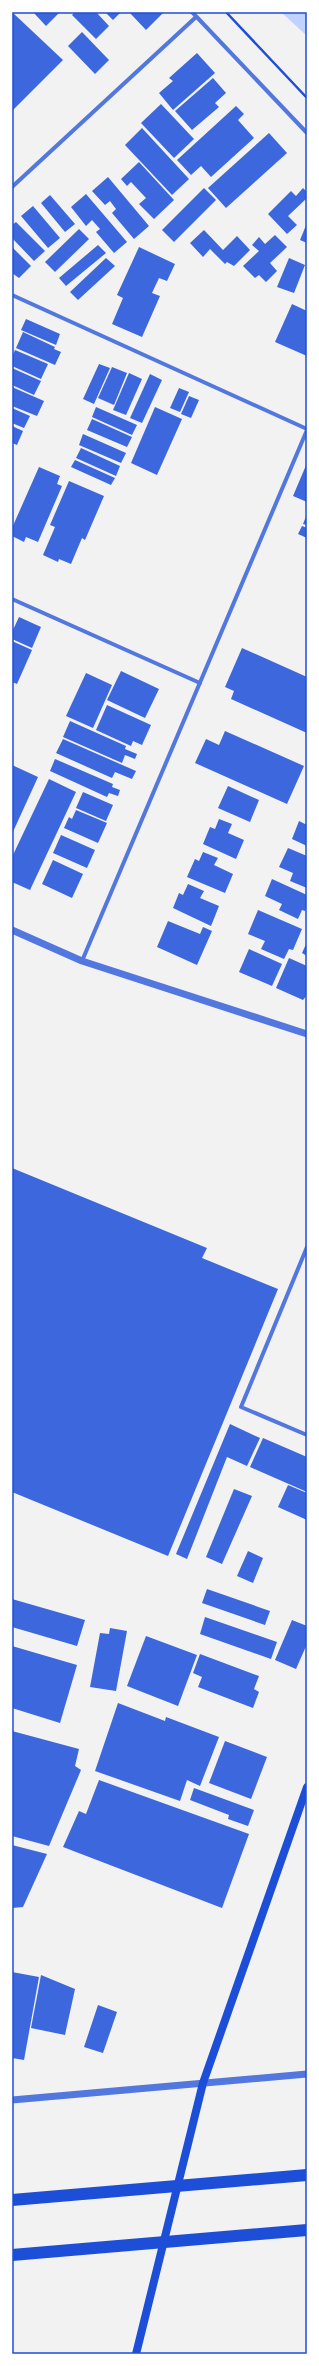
<svg xmlns="http://www.w3.org/2000/svg" width="319" height="2366" font-family="Lato,sans-serif">
	<style>
		.water { fill: #bfd3fe }
		.building { fill: #3d67dc }
		.lines { fill: none; stroke-linecap: round; stroke-linejoin: round }
		.path { stroke: #1d4ed8; stroke-width: 2.5 }
		.minor { stroke: #5277de; stroke-width: 4 }
		.tertiary { stroke: #5277de; stroke-width: 7 }
		.secondary { stroke: #1d4ed8; stroke-width: 8 }
		.motorway { stroke: #1d4ed8; stroke-width: 12 }
		.neatline { fill: none; stroke: #1d4ed8; stroke-width: 1.5 }
	</style>
	<rect width="100%" height="100%" fill="#f2f2f2"/>
	<path class="water" d="M281 12H307V36Z"/>
	<g class="building">
		<path d="M12 12 63 60 12 111Z"/>
		<path d="M33 12H60L46 26Z"/>
		<path d="M75 12H96L109 26 96 39 72 15Z"/>
		<path d="M105 12H121L113 20Z"/>
		<path d="M129 12H164L146 30Z"/>
		<path d="M82 32 109 60 95 74 68 46Z"/>
		<path d="M197 53 215 73 173 110 159 93 173 81 169 78Z"/>
		<path d="M213 78 226 93 215 103 219 107 192 130 175 111Z"/>
		<path d="M161 104 194 139 174 158 141 123Z"/>
		<path d="M236 106 244 114 238 120 254 138 211 177 201 166 191 175 177 160Z"/>
		<path d="M142 128 189 179 172 195 125 145Z"/>
		<path d="M269 133 287 153 226 208 208 188Z"/>
		<path d="M139 162 174 200 154 219 139 204 146 198 131 182 127 186 121 179Z"/>
		<path d="M108 177 149 226 134 239 112 213 116 209 110 201 105 205 92 191Z"/>
		<path d="M204 188 216 200 174 242 162 230Z"/>
		<path d="M303 188 307 192V198L288 216 297 225 287 234 268 214 291 191 296 196Z"/>
		<path d="M86 194 127 242 114 253 96 232 100 229 92 220 86 226 71 207Z"/>
		<path d="M50 195 75 224 65 232 41 203Z"/>
		<path d="M33 206 60 238 48 248 21 216Z"/>
		<path d="M16 222 45 251 34 261 12 238V225Z"/>
		<path d="M307 223V243L300 240Z"/>
		<path d="M79 229 89 239 55 272 45 262Z"/>
		<path d="M204 230 223 250 237 236 250 250 234 266 227 262 225 264 210 249 203 257 190 243Z"/>
		<path d="M275 235 287 247 270 263 277 271 266 282 259 275 255 278 243 266 259 251 252 245 259 237 265 244Z"/>
		<path d="M98 245 106 253 66 286 59 278Z"/>
		<path d="M12 247 31 266 19 278 12 273Z"/>
		<path d="M139 247 175 264 167 281 159 278 152 293 160 296 142 337 112 324 123 298 117 295Z"/>
		<path d="M106 258 115 266 78 300 70 292Z"/>
		<path d="M289 258 305 265 294 293 277 287Z"/>
		<path d="M292 304 307 311V356L275 342Z"/>
		<path d="M26 319 60 334 56 345 21 330Z"/>
		<path d="M23 332 55 347 54 349 61 352 55 365 16 348Z"/>
		<path d="M15 350 48 364 41 379 12 366V357Z"/>
		<path d="M99 364 110 368 94 404 83 399Z"/>
		<path d="M112 367 127 373 114 405 98 398Z"/>
		<path d="M12 368 41 381 34 395 12 385Z"/>
		<path d="M129 373 142 379 126 415 113 410Z"/>
		<path d="M150 374 162 380 142 423 130 418Z"/>
		<path d="M12 387 44 401 37 416 12 406Z"/>
		<path d="M179 388 189 392 180 412 170 408Z"/>
		<path d="M189 396 199 400 191 418 181 414Z"/>
		<path d="M96 407 137 425 132 435 92 417Z"/>
		<path d="M155 407 182 419 157 475 131 463Z"/>
		<path d="M12 408 30 416 24 428 12 423Z"/>
		<path d="M92 419 132 437 127 447 87 430Z"/>
		<path d="M12 426 23 431 17 445 12 443Z"/>
		<path d="M83 434 126 453 121 463 79 445Z"/>
		<path d="M81 448 120 466 116 476 76 458Z"/>
		<path d="M75 460 115 478 111 485 71 467Z"/>
		<path d="M307 463V502L293 496Z"/>
		<path d="M39 467 60 476 57 484 62 486 38 542 26 537 24 542 12 536V528Z"/>
		<path d="M69 481 104 496 85 540 82 538 71 564 59 559 58 562 43 555 55 527 50 525Z"/>
		<path d="M307 514V525L303 524Z"/>
		<path d="M302 526 307 528V538L298 534Z"/>
		<path d="M19 617 41 627 32 648 12 639V632Z"/>
		<path d="M12 641 32 650 17 684 12 682Z"/>
		<path d="M242 648 307 677V733L231 699 234 691 225 687Z"/>
		<path d="M121 671 159 689 145 718 107 700Z"/>
		<path d="M86 673 112 685 93 728 66 716Z"/>
		<path d="M107 705 151 725 142 745 133 741 131 746 96 730Z"/>
		<path d="M70 721 126 746 125 749 137 754 135 759 125 755 122 763 63 737Z"/>
		<path d="M225 731 304 766 287 804 195 763 206 739 219 745Z"/>
		<path d="M63 739 136 771 132 779 115 772 112 778 56 753Z"/>
		<path d="M55 759 113 784 112 787 120 790 118 796 109 793 107 797 50 771Z"/>
		<path d="M12 765 38 777 12 834Z"/>
		<path d="M49 779 76 792 30 890 12 882V857Z"/>
		<path d="M228 786 259 800 250 822 218 808Z"/>
		<path d="M83 792 113 805 106 821 76 808Z"/>
		<path d="M76 810 107 823 98 843 64 828 69 817 72 819Z"/>
		<path d="M219 819 232 824 228 833 244 840 236 859 203 844 210 827 215 829Z"/>
		<path d="M299 821 307 825V846L292 839Z"/>
		<path d="M61 835 95 850 87 868 53 853Z"/>
		<path d="M288 848 307 856V888L290 881 293 873 279 867Z"/>
		<path d="M203 852 218 858 214 865 233 874 225 893 187 877 195 859 199 861Z"/>
		<path d="M53 860 83 874 72 898 42 884Z"/>
		<path d="M272 879 307 895V906L305 911 302 910 298 919 279 910 282 904 265 896Z"/>
		<path d="M188 884 204 891 200 898 219 906 211 926 173 908 179 893 183 895Z"/>
		<path d="M258 910 302 929 293 950 289 949 284 959 261 949 265 941 248 934Z"/>
		<path d="M168 921 200 934 203 927 212 931 197 965 157 947Z"/>
		<path d="M307 942V956L302 953Z"/>
		<path d="M249 949 282 964 272 986 239 972Z"/>
		<path d="M289 958 307 966V995L303 1000 276 988Z"/>
		<path d="M12 1168 207 1248 202 1258 278 1289 168 1556 12 1492Z"/>
		<path d="M230 1424 260 1438 247 1466 227 1457 187 1559 176 1554Z"/>
		<path d="M263 1438 307 1457V1492L250 1467Z"/>
		<path d="M288 1485 307 1493V1520L278 1507Z"/>
		<path d="M234 1489 252 1496 222 1564 206 1557Z"/>
		<path d="M248 1551 263 1558 253 1583 237 1576Z"/>
		<path d="M207 1589 270 1611 265 1625 202 1603Z"/>
		<path d="M12 1599 85 1620 77 1646 12 1627Z"/>
		<path d="M205 1617 277 1642 271 1659 200 1634Z"/>
		<path d="M292 1620 307 1626V1644L296 1669 275 1660Z"/>
		<path d="M110 1628 127 1631 116 1691 90 1687 100 1633 109 1634Z"/>
		<path d="M146 1636 197 1655 178 1706 127 1686Z"/>
		<path d="M12 1646 77 1665 60 1723 12 1708Z"/>
		<path d="M200 1654 259 1676 254 1689 259 1692 253 1708 198 1687 202 1677 193 1673Z"/>
		<path d="M118 1703 165 1721 166 1717 219 1737 200 1786 187 1780 180 1801 95 1771Z"/>
		<path d="M12 1731 79 1749 75 1766 81 1770 49 1846 12 1836Z"/>
		<path d="M225 1741 267 1757 251 1799 209 1783Z"/>
		<path d="M99 1780 249 1834 222 1908 63 1847 79 1811 86 1814Z"/>
		<path d="M194 1788 254 1810 248 1826 228 1819 229 1815 190 1800Z"/>
		<path d="M12 1845 47 1854 23 1907 12 1908Z"/>
		<path d="M12 1972 39 1977 24 2060 12 2058Z"/>
		<path d="M41 1975 75 1989 65 2035 31 2028Z"/>
		<path d="M98 2005 117 2012 103 2053 84 2047Z"/>
	</g>
	<g class="lines">
		<path class="path" d="M226 12 307 98"/>
		<g class="minor">
			<path d="M192 12 307 133"/>
			<path d="M12 187 196 17"/>
			<path d="M12 295 307 429"/>
			<path d="M12 599 200 683"/>
			<path d="M82 961 307 430"/>
			<path d="M307 1247 241 1407 307 1435"/>
		</g>
		<g class="tertiary">
			<path d="M12 930 82 961 307 1034"/>
			<path d="M12 2100 307 2074"/>
		</g>
		<path class="secondary" d="M136 2354 203 2083 307 1787"/>
		<g class="motorway">
			<path d="M12 2200 307 2175"/>
			<path d="M12 2255 307 2230"/>
		</g>
	</g>
	<rect width="319" height="2366" fill="none" stroke="#ffffff" stroke-width="26"/>
	<rect x="13" y="13" width="293" height="2340" class="neatline"/>
</svg>
